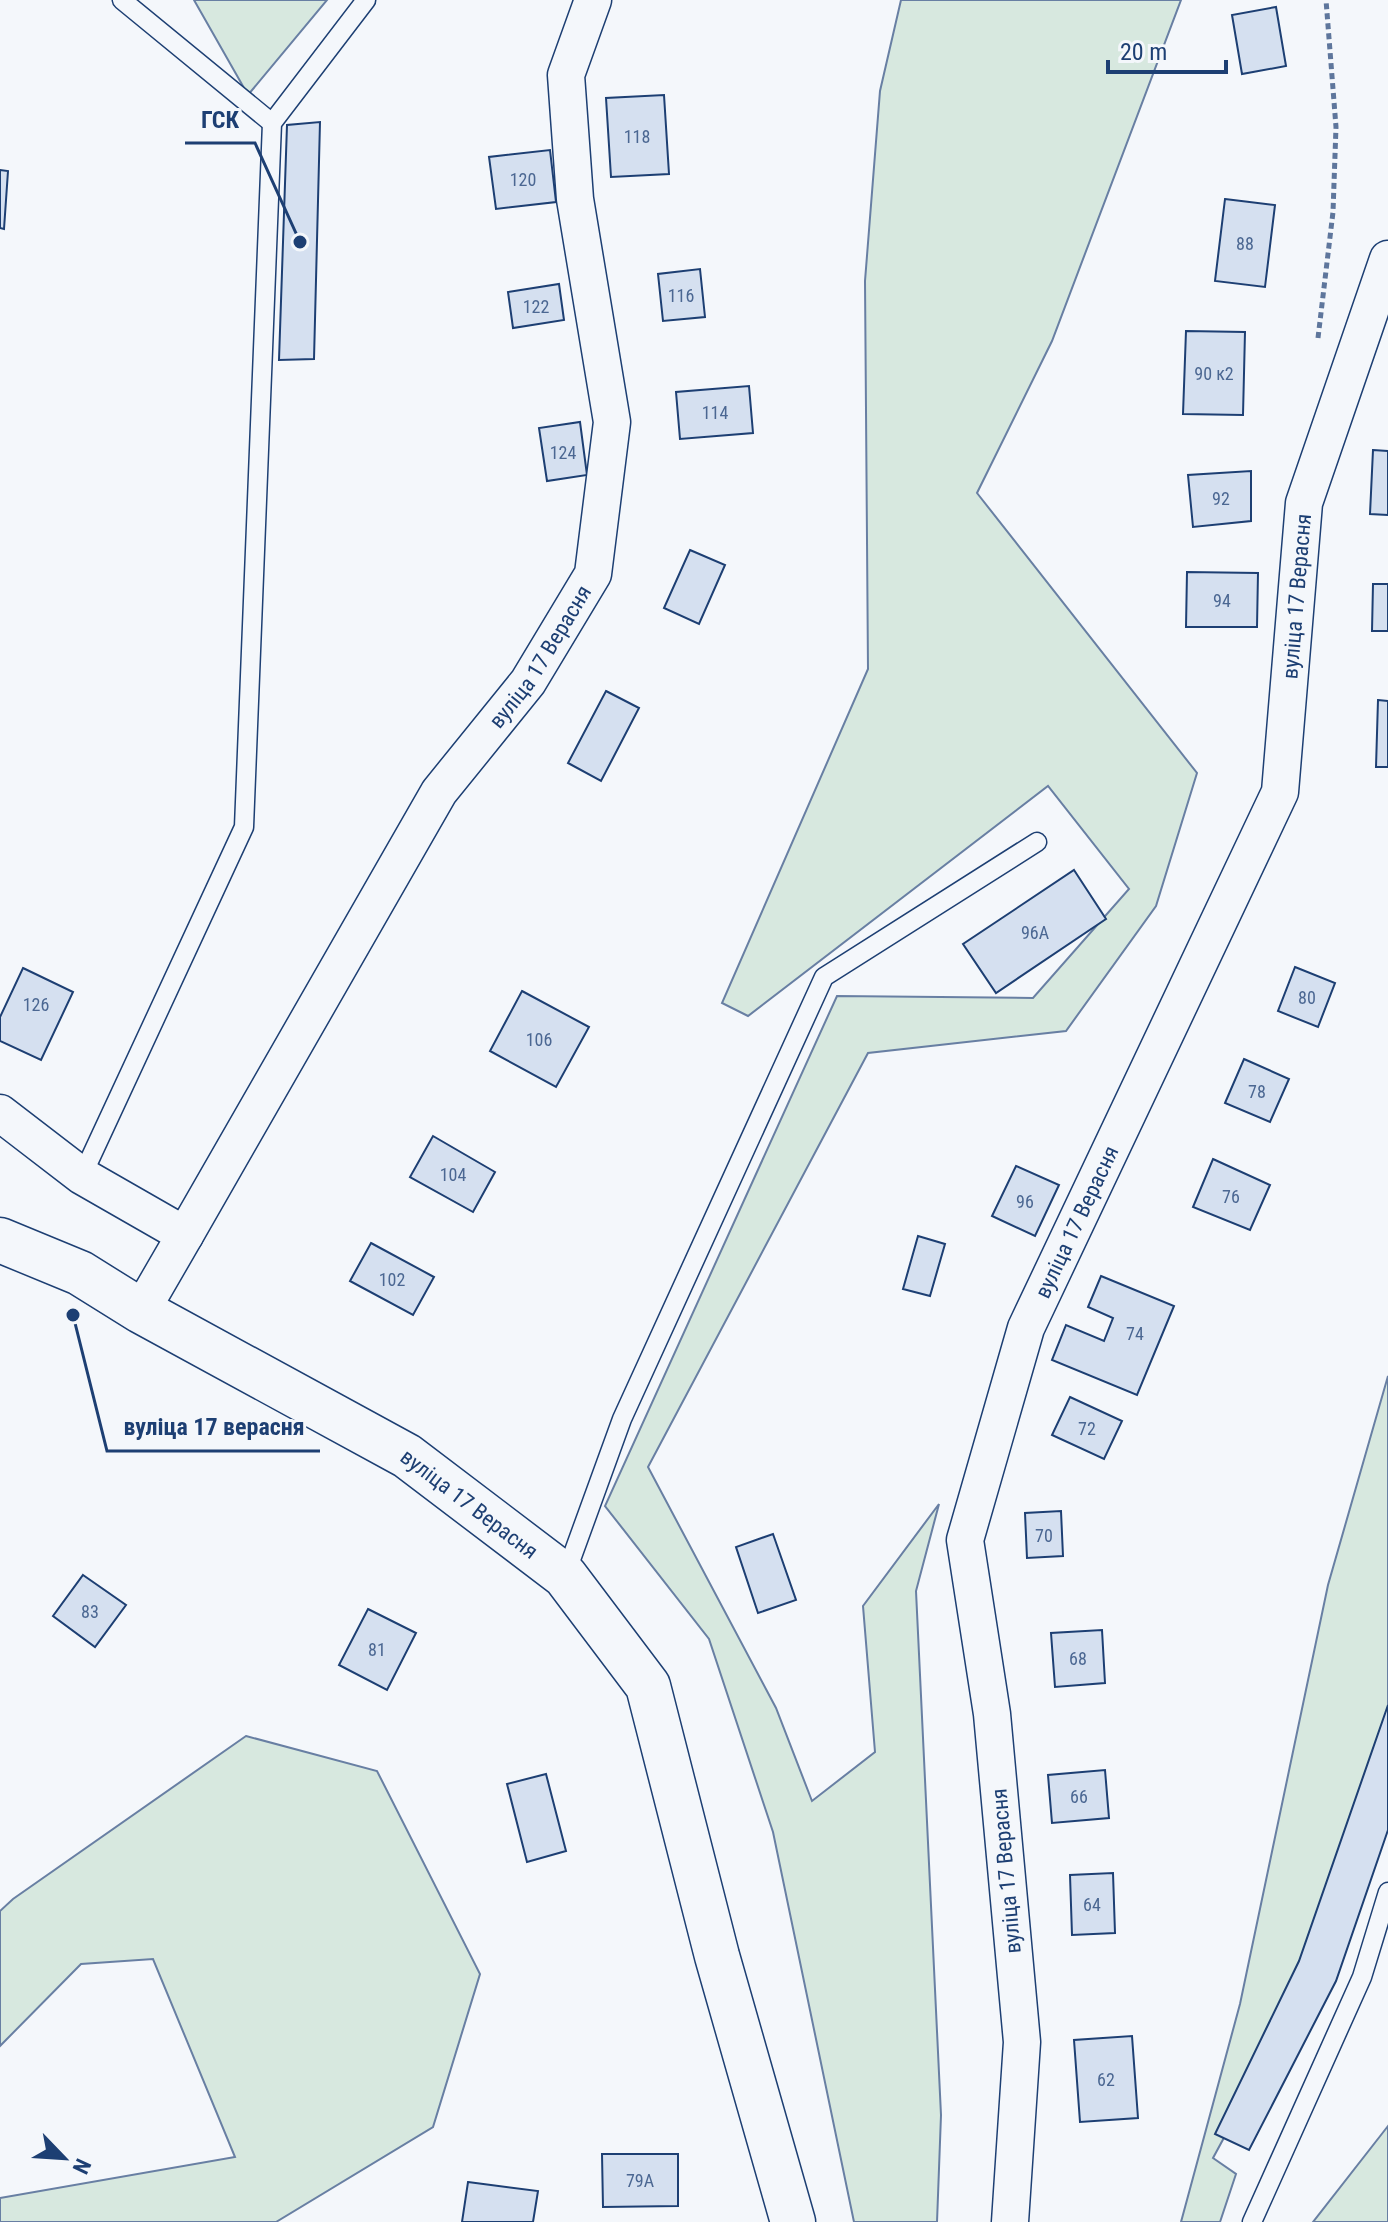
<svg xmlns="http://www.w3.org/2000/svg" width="1388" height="2222" font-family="'Roboto Condensed',sans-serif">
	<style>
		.green { fill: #d7e8df; stroke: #687fa3; stroke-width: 2 }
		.building { fill: #d5e0f0; stroke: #1d3f73; stroke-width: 2 }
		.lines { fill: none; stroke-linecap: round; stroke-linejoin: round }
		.service-casing { stroke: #1d3f73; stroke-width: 21 }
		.minor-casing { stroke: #1d3f73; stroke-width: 39 }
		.tertiary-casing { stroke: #1d3f73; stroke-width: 47 }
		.path { stroke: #5e769c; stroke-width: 5; stroke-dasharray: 6 4; stroke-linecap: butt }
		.service { stroke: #f4f7fb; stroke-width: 18 }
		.minor { stroke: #f4f7fb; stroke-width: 36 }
		.tertiary { stroke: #f4f7fb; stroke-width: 44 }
		.labels { text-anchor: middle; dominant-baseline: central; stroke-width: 6; stroke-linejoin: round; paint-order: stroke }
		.number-label { font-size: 18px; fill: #4b6792 }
		.street-label { font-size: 22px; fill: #1d3f73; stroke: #f4f7fb }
		.leader { fill: none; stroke: #1d3f73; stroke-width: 3 }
		.callout-dot { fill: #1d3f73; stroke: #f4f7fb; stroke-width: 3 }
		.callout-label { font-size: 24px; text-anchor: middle; font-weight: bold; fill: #1d3f73; stroke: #f4f7fb; stroke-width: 6; stroke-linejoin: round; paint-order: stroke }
	</style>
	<rect width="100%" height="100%" fill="#f4f7fb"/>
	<g class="green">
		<path d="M194 0H327L248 95Z"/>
		<path d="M901 0H1181L1052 341 977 493 1197 773 1156 906 1066 1031 868 1053 648 1467 776 1708 812 1801 875 1752 863 1606 939 1504 916 1591 941 2115 937 2222H854L773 1832 709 1639 605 1506 837 996 1033 998 1129 889 1048 786 748 1016 722 1003 868 669 865 281 880 91Z"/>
		<path d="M1388 1376V1759L1317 1966 1213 2158 1236 2174 1220 2222H1181L1240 2004 1328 1585Z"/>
		<path d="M246 1736 377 1771 480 1974 433 2127 276 2222H0V2198L235 2157 153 1959 81 1964 0 2046V1911L13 1899Z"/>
		<path d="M1388 2126V2222H1313Z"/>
	</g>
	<g class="building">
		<path d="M1276 7 1286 66 1242 74 1232 15Z"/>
		<path d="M664 95 669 174 611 177 606 98Z"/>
		<path d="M320 122 314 359 279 360 287 125Z"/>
		<path d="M550 150 556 202 496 209 489 157Z"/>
		<path d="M0 170 8 171 4 229 0 228Z"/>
		<path d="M1225 199 1275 205 1265 287 1215 281Z"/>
		<path d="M700 269 705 317 663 321 658 274Z"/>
		<path d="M559 284 564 320 513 328 508 292Z"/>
		<path d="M1186 331 1245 332 1243 415 1183 414Z"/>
		<path d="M749 386 753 433 680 439 676 392Z"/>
		<path d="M580 422 587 475 547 481 539 428Z"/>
		<path d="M1373 450 1388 451V515L1370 514Z"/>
		<path d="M1251 471V521L1193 527 1188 475Z"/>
		<path d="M690 550 725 565 699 624 664 608Z"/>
		<path d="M1187 572 1258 573 1257 627H1186Z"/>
		<path d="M1373 584H1388V631H1372Z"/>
		<path d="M606 691 639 708 601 781 568 763Z"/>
		<path d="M1378 700 1388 701V767H1376Z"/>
		<path d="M1074 870 1106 919 996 993 963 944Z"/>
		<path d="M1295 967 1335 983 1318 1027 1278 1011Z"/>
		<path d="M23 968 73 992 41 1060 0 1041V1017Z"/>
		<path d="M522 991 589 1027 556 1087 490 1051Z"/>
		<path d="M1244 1059 1289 1079 1270 1122 1225 1103Z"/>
		<path d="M433 1136 495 1172 473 1212 410 1177Z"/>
		<path d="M1213 1159 1270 1185 1250 1230 1193 1207Z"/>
		<path d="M1016 1166 1059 1185 1035 1236 992 1216Z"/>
		<path d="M918 1236 945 1244 930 1296 903 1289Z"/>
		<path d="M371 1243 434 1277 413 1315 350 1281Z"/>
		<path d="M1101 1276 1174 1306 1137 1395 1052 1360 1066 1325 1104 1341 1113 1318 1088 1307Z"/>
		<path d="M1070 1397 1122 1421 1104 1459 1052 1435Z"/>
		<path d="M1061 1511 1063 1556 1027 1558 1025 1513Z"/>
		<path d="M773 1534 796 1600 758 1613 736 1547Z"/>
		<path d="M83 1575 126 1605 95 1647 53 1616Z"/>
		<path d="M368 1609 416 1633 387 1690 339 1665Z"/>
		<path d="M1102 1630 1105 1683 1055 1687 1051 1633Z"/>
		<path d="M1388 1705V1830L1336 1981 1249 2150 1215 2134 1299 1961Z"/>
		<path d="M1105 1770 1109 1818 1052 1823 1048 1775Z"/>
		<path d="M546 1774 566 1851 527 1862 507 1784Z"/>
		<path d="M1113 1873 1115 1933 1072 1935 1070 1875Z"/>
		<path d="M1132 2036 1138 2118 1080 2122 1074 2040Z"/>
		<path d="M602 2154H678V2206L603 2207Z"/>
		<path d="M468 2182 538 2191 533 2222H462Z"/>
	</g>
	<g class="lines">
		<defs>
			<g id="service">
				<path d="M122 0 272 123"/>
				<path d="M82 1176 244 827 272 123 366 0"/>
				<path d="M565 1576 622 1419 824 977 1037 842"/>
				<path d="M1252 2222 1362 1977 1388 1892"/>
			</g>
			<g id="minor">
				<path d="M0 1113 82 1176 185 1235 141 1311"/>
				<path id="s1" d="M185 1235 439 792 528 682 593 574 612 422 575 199 566 75 593 0"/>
				<path id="s2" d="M1010 2222 1022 2042 992 1714 965 1540 1026 1328 1280 792 1304 503 1388 259"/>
			</g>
			<g id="tertiary">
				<path id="s3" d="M0 1240 80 1273 141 1311 407 1456 565 1576 648 1686 717 1956 793 2222"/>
			</g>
		</defs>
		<use href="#service" class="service-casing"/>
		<use href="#minor" class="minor-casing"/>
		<use href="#tertiary" class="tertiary-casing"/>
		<path class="path" d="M1318 338 1333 212 1336 127 1326 0"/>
		<use href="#service" class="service"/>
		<use href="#minor" class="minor"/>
		<use href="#tertiary" class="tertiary"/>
	</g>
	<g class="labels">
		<g class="number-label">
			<text x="637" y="136">118</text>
			<text x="523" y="179">120</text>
			<text x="1245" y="243">88</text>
			<text x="681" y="295">116</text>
			<text x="536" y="306">122</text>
			<text x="1214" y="373">90 к2</text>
			<text x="715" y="412">114</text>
			<text x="563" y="452">124</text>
			<text x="1221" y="498">92</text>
			<text x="1222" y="600">94</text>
			<text x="1035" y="932">96А</text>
			<text x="1307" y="997">80</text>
			<text x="36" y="1004">126</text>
			<text x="539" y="1039">106</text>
			<text x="1257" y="1091">78</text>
			<text x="453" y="1174">104</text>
			<text x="1231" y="1196">76</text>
			<text x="1025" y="1201">96</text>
			<text x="392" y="1279">102</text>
			<text x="1135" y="1333">74</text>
			<text x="1087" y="1428">72</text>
			<text x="1044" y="1535">70</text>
			<text x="90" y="1611">83</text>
			<text x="377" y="1649">81</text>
			<text x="1078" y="1658">68</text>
			<text x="1079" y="1796">66</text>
			<text x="1092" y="1904">64</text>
			<text x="1106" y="2079">62</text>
			<text x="640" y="2180">79А</text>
		</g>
		<g class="street-label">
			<text stroke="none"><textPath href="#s2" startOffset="1696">вуліца 17 Верасня</textPath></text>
			<text stroke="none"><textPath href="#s1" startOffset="680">вуліца 17 Верасня</textPath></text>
			<text stroke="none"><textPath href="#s2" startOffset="1024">вуліца 17 Верасня</textPath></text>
			<text stroke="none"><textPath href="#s3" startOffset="540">вуліца 17 Верасня</textPath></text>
			<text transform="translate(1006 1871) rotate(-95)">вуліца 17 Верасня</text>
		</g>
	</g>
	<path class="leader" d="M300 242L255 143H185M73 1315L107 1451H320"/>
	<g class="callout-dot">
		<circle cx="300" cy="242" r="8"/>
		<circle cx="73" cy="1315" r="8"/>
	</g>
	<g class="callout-label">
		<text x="220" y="128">ГСК</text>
		<text x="214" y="1435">вуліца 17 верасня</text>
	</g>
	<g transform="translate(64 2158) rotate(115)" stroke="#f4f7fb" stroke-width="6" paint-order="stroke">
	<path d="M0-6L14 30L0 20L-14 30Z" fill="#1d3f73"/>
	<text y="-12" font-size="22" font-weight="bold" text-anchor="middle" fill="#1d3f73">N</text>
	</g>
	<path d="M1108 60v12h118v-12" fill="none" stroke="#1d3f73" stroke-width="4"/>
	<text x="1120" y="60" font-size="24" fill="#1d3f73" stroke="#f4f7fb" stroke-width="6" paint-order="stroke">20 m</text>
</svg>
